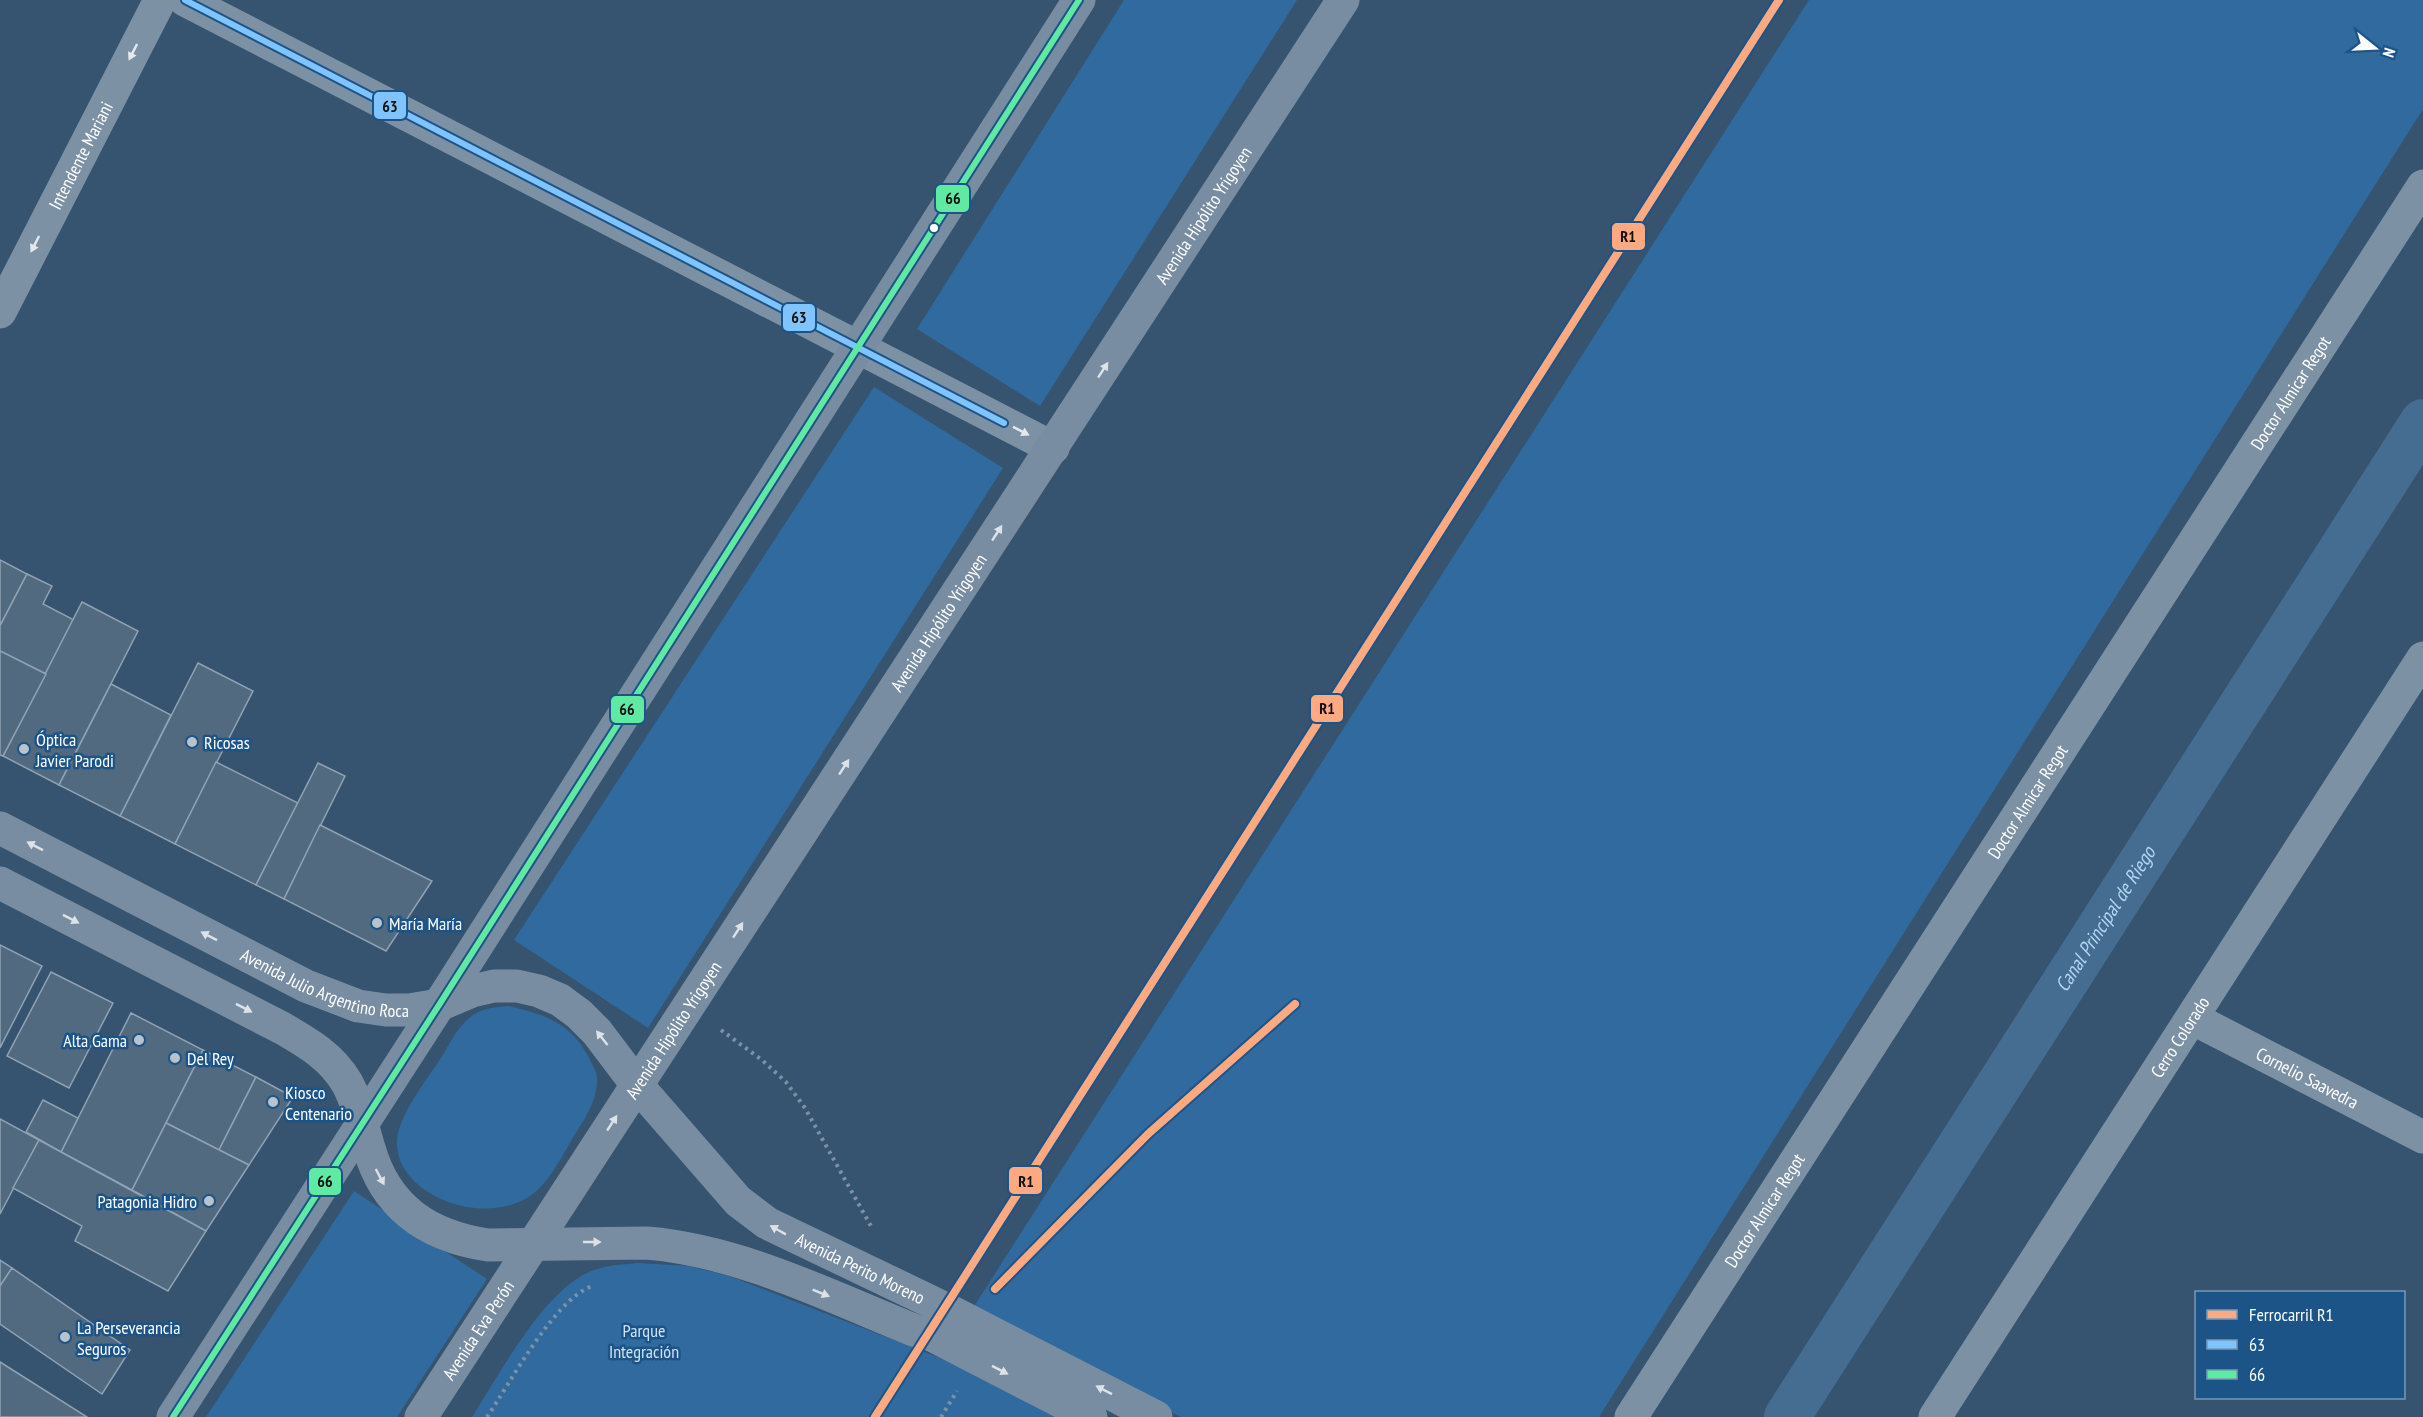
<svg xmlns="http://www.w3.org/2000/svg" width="2423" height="1417" font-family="'PT Sans Narrow',sans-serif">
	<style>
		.green { fill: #316a9f }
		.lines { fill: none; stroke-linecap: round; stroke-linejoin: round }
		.canal { stroke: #456c91; stroke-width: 46 }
		.building { fill: #526a80; stroke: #90a2b3; stroke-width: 1.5 }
		.path { stroke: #7d91a5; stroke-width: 4; stroke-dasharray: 3 4.5; stroke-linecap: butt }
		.street { stroke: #7d91a5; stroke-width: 33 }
		.secondary { stroke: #788da1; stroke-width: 33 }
		.bus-1-casing { stroke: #1d5488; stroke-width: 10 }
		.bus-2-casing { stroke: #1d5488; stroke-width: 10 }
		.bus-1 { stroke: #80c4ff; stroke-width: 6 }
		.bus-2 { stroke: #60e9a3; stroke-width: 6 }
		.rail-1-casing { stroke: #1d5488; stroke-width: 12 }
		.rail-1 { stroke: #ffa980; stroke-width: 8 }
		.oneway { fill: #e5e9ed }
		.oneway2 { fill: #dde2e8 }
		.bus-dot { fill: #fff; stroke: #1d5488; stroke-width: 2 }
		.poi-dot { fill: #b9c3cd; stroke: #1d5488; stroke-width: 2 }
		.labels { text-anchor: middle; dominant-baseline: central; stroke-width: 5; stroke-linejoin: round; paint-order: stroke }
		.street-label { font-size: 18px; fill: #fff; stroke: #1d5488 }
		.poi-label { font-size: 18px; fill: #fff; stroke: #1d5488; text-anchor: start }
		.park-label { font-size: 18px; fill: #cce3f8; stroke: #1d5488 }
		.water-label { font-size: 20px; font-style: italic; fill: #b2d5f3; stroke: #1d5488 }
		.line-badge { stroke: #1d5488; stroke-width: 2 }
		.pale-badge-label { font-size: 16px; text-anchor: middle; font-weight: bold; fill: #111 }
	</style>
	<rect width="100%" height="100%" fill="#365370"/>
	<g class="green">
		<path d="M1124 0H1297L1040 406 917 329Z"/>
		<path d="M1809 0H2423V109L1599 1417H1181L973 1308Z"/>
		<path d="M874 387 1003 468 648 1028 514 940Z"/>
		<path d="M509 1006C546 1015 571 1023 589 1058 592 1064 597 1072 597 1079 598 1101 582 1123 571 1141 560 1160 547 1186 527 1198 492 1218 442 1208 414 1181 403 1170 396 1156 397 1140 399 1113 430 1076 444 1053 450 1043 456 1031 464 1023 476 1009 492 1007 509 1006Z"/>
		<path d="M354 1191 487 1279 397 1417H206Z"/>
		<path d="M637 1263 688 1266 729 1276 940 1358 1062 1417H472C500 1374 541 1295 587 1273 603 1265 620 1265 637 1263Z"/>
	</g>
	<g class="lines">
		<path class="canal" id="s1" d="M1787 1417 2423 422"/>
	</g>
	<g class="building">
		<path d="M0 560 27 574 0 626Z"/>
		<path d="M27 574 52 586 43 604 74 620 46 674 0 651V626Z"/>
		<path d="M82 602 138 631 59 785 3 756Z"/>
		<path d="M0 651 46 674 3 756 0 755Z"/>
		<path d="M198 663 253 691 175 844 120 816Z"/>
		<path d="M111 684 171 715 120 816 59 785Z"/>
		<path d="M216 762 298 803 256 885 175 844Z"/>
		<path d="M318 763 345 776 284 899 256 885Z"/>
		<path d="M320 825 432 881 386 951 284 899Z"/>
		<path d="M0 945 42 966 0 1048Z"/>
		<path d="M51 972 113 1003 69 1088 7 1056Z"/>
		<path d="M131 1013 203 1050 132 1190 61 1152Z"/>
		<path d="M203 1050 256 1077 219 1150 166 1123Z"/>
		<path d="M256 1077 293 1097 249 1165 219 1150Z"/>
		<path d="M43 1100 78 1118 61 1152 26 1132Z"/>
		<path d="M0 1119 39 1140 0 1214Z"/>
		<path d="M166 1123 249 1165 206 1231 132 1190Z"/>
		<path d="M39 1140 206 1231 168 1291 75 1241 82 1226 13 1188Z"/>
		<path d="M0 1260 12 1268 0 1286Z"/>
		<path d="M12 1268 130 1350 102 1394 0 1324V1286Z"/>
		<path d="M0 1362 87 1417H0Z"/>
	</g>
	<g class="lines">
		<g class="path">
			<path d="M721 1030 762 1060 786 1082 805 1108 872 1228"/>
			<path d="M487 1417C511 1382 553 1301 592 1286"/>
			<path d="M941 1417 957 1391"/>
		</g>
		<g class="street">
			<path d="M185 0 1053 448"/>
			<path id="s2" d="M0 312 160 0"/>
			<path id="s3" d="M2192 1018 2423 1137"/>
			<path id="s4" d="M1631 1417 2423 186"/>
			<path id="s5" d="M1935 1417 2423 658"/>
		</g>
		<g class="secondary">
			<path id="s6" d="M0 828 306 986 358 1006 386 1010H409L439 1005 472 991 494 986H517L539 991 560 1000 579 1014 597 1032 637 1085 738 1201 767 1223 944 1308 1156 1417"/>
			<path d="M0 883 282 1028C308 1043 332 1057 347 1083 359 1104 362 1126 369 1148 386 1209 429 1236 488 1245L647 1243C741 1251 829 1296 916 1331L928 1333 1091 1417"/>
			<path d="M173 1417 439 1005 1079 0"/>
			<path id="s7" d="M421 1417 1343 0"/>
		</g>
		<defs>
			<path id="bus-1" d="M185 0 1004 423"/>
			<path id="bus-2" d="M173 1417 439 1005 1079 0"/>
		</defs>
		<use href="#bus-1" class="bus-1-casing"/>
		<use href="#bus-2" class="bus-2-casing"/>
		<use href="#bus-1" class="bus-1"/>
		<use href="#bus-2" class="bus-2"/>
		<defs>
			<g id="rail-1">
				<path d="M995 1289 1148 1134 1295 1004"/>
				<path d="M875 1417 1779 0"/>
			</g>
		</defs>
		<use href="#rail-1" class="rail-1-casing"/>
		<use href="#rail-1" class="rail-1"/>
	</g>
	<defs><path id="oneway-solid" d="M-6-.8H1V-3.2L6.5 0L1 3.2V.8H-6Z" transform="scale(1.5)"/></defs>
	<g class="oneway">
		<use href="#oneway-solid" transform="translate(133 52) rotate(117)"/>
		<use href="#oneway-solid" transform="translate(35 244) rotate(117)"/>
		<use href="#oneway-solid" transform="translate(1021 431) rotate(27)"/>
	</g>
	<g class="oneway2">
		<use href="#oneway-solid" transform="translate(1103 370) rotate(-57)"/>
		<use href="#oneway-solid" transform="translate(997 533) rotate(-57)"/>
		<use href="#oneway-solid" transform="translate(844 767) rotate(-57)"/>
		<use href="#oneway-solid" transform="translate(35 846) rotate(-153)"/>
		<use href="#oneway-solid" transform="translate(71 919) rotate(27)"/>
		<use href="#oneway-solid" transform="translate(738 930) rotate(-57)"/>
		<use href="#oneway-solid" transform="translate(209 936) rotate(-153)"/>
		<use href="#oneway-solid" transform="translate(244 1008) rotate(27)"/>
		<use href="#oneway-solid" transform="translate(602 1038) rotate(-128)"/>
		<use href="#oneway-solid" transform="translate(612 1123) rotate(-57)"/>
		<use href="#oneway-solid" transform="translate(380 1177) rotate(62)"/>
		<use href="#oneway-solid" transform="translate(778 1230) rotate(-151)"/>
		<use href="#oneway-solid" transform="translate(592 1242)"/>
		<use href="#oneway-solid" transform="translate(821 1293) rotate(22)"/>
		<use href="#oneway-solid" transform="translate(1000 1370) rotate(27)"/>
		<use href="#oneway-solid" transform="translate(1104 1390) rotate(-153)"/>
	</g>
	<circle class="bus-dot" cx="934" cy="228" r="5"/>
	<g class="poi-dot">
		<circle cx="192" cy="742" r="6"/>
		<circle cx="24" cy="749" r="6"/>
		<circle cx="377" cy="923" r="6"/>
		<circle cx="139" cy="1040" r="6"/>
		<circle cx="175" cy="1058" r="6"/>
		<circle cx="273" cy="1102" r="6"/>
		<circle cx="209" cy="1201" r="6"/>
		<circle cx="65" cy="1337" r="6"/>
	</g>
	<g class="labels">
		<g class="street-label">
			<text stroke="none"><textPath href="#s2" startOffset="176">Intendente Mariani</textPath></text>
			<text stroke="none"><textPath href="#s7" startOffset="1434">Avenida Hipólito Yrigoyen</textPath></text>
			<text stroke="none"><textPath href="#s4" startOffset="1218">Doctor Almicar Regot</textPath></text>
			<text stroke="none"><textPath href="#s7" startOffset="948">Avenida Hipólito Yrigoyen</textPath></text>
			<text stroke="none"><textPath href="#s4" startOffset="732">Doctor Almicar Regot</textPath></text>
			<text stroke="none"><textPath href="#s6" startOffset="362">Avenida Julio Argentino Roca</textPath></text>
			<text stroke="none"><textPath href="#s7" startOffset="462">Avenida Hipólito Yrigoyen</textPath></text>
			<text stroke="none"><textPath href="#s5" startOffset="452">Cerro Colorado</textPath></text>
			<text stroke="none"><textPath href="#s3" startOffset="130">Cornelio Saavedra</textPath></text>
			<text stroke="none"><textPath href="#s4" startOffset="246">Doctor Almicar Regot</textPath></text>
			<text stroke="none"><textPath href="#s6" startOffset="1018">Avenida Perito Moreno</textPath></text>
			<text stroke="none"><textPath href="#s7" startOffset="104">Avenida Eva Perón</textPath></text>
		</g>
		<g class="poi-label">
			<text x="36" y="739">Óptica<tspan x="36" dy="21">Javier Parodi</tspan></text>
			<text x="204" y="742">Ricosas</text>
			<text x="389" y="923">María María</text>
			<text x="127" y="1040" text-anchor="end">Alta Gama</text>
			<text x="187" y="1058">Del Rey</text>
			<text x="285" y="1092">Kiosco<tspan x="285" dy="21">Centenario</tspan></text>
			<text x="197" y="1201" text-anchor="end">Patagonia Hidro</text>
			<text x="77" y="1327">La Perseverancia<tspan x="77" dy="21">Seguros</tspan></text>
		</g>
		<g class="park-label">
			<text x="644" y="1330">Parque<tspan x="644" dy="21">Integración</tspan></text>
		</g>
		<g class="water-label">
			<text stroke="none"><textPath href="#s1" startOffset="591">Canal Principal de Riego</textPath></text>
		</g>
	</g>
	<g class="line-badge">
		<rect x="373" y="91" width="34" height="29" rx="6" fill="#80c4ff"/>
		<rect x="935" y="184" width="35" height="29" rx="6" fill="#60e9a3"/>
		<rect x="1611" y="222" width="35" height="29" rx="6" fill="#ffa980"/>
		<rect x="782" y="303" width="34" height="29" rx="6" fill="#80c4ff"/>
		<rect x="1310" y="694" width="34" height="29" rx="6" fill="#ffa980"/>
		<rect x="610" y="695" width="35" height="29" rx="6" fill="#60e9a3"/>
		<rect x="1008" y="1166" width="35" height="29" rx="6" fill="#ffa980"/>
		<rect x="308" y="1167" width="34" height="29" rx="6" fill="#60e9a3"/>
	</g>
	<g class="pale-badge-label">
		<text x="390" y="112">63</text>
		<text x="953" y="204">66</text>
		<text x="1628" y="242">R1</text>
		<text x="799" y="323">63</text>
		<text x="1327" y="714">R1</text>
		<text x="627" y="715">66</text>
		<text x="1026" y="1187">R1</text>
		<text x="325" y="1187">66</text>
	</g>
	<rect x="2195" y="1291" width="210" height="108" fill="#1d5488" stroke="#7798b8" stroke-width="1.5"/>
	<rect x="2207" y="1310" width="30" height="9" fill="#ffa980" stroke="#7798b8" stroke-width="1.5"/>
	<text x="2249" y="1321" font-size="18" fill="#ffffff">Ferrocarril R1</text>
	<rect x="2207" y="1340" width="30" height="9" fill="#80c4ff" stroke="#7798b8" stroke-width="1.5"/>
	<text x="2249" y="1351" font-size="18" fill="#ffffff">63</text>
	<rect x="2207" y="1370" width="30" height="9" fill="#60e9a3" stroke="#7798b8" stroke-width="1.5"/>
	<text x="2249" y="1381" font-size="18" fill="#ffffff">66</text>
	<g transform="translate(2375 48) rotate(108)" stroke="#1d5488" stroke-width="4.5" paint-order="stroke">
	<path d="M0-4.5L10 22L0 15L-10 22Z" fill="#ffffff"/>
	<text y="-9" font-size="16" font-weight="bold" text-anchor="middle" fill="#ffffff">N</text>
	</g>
</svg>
